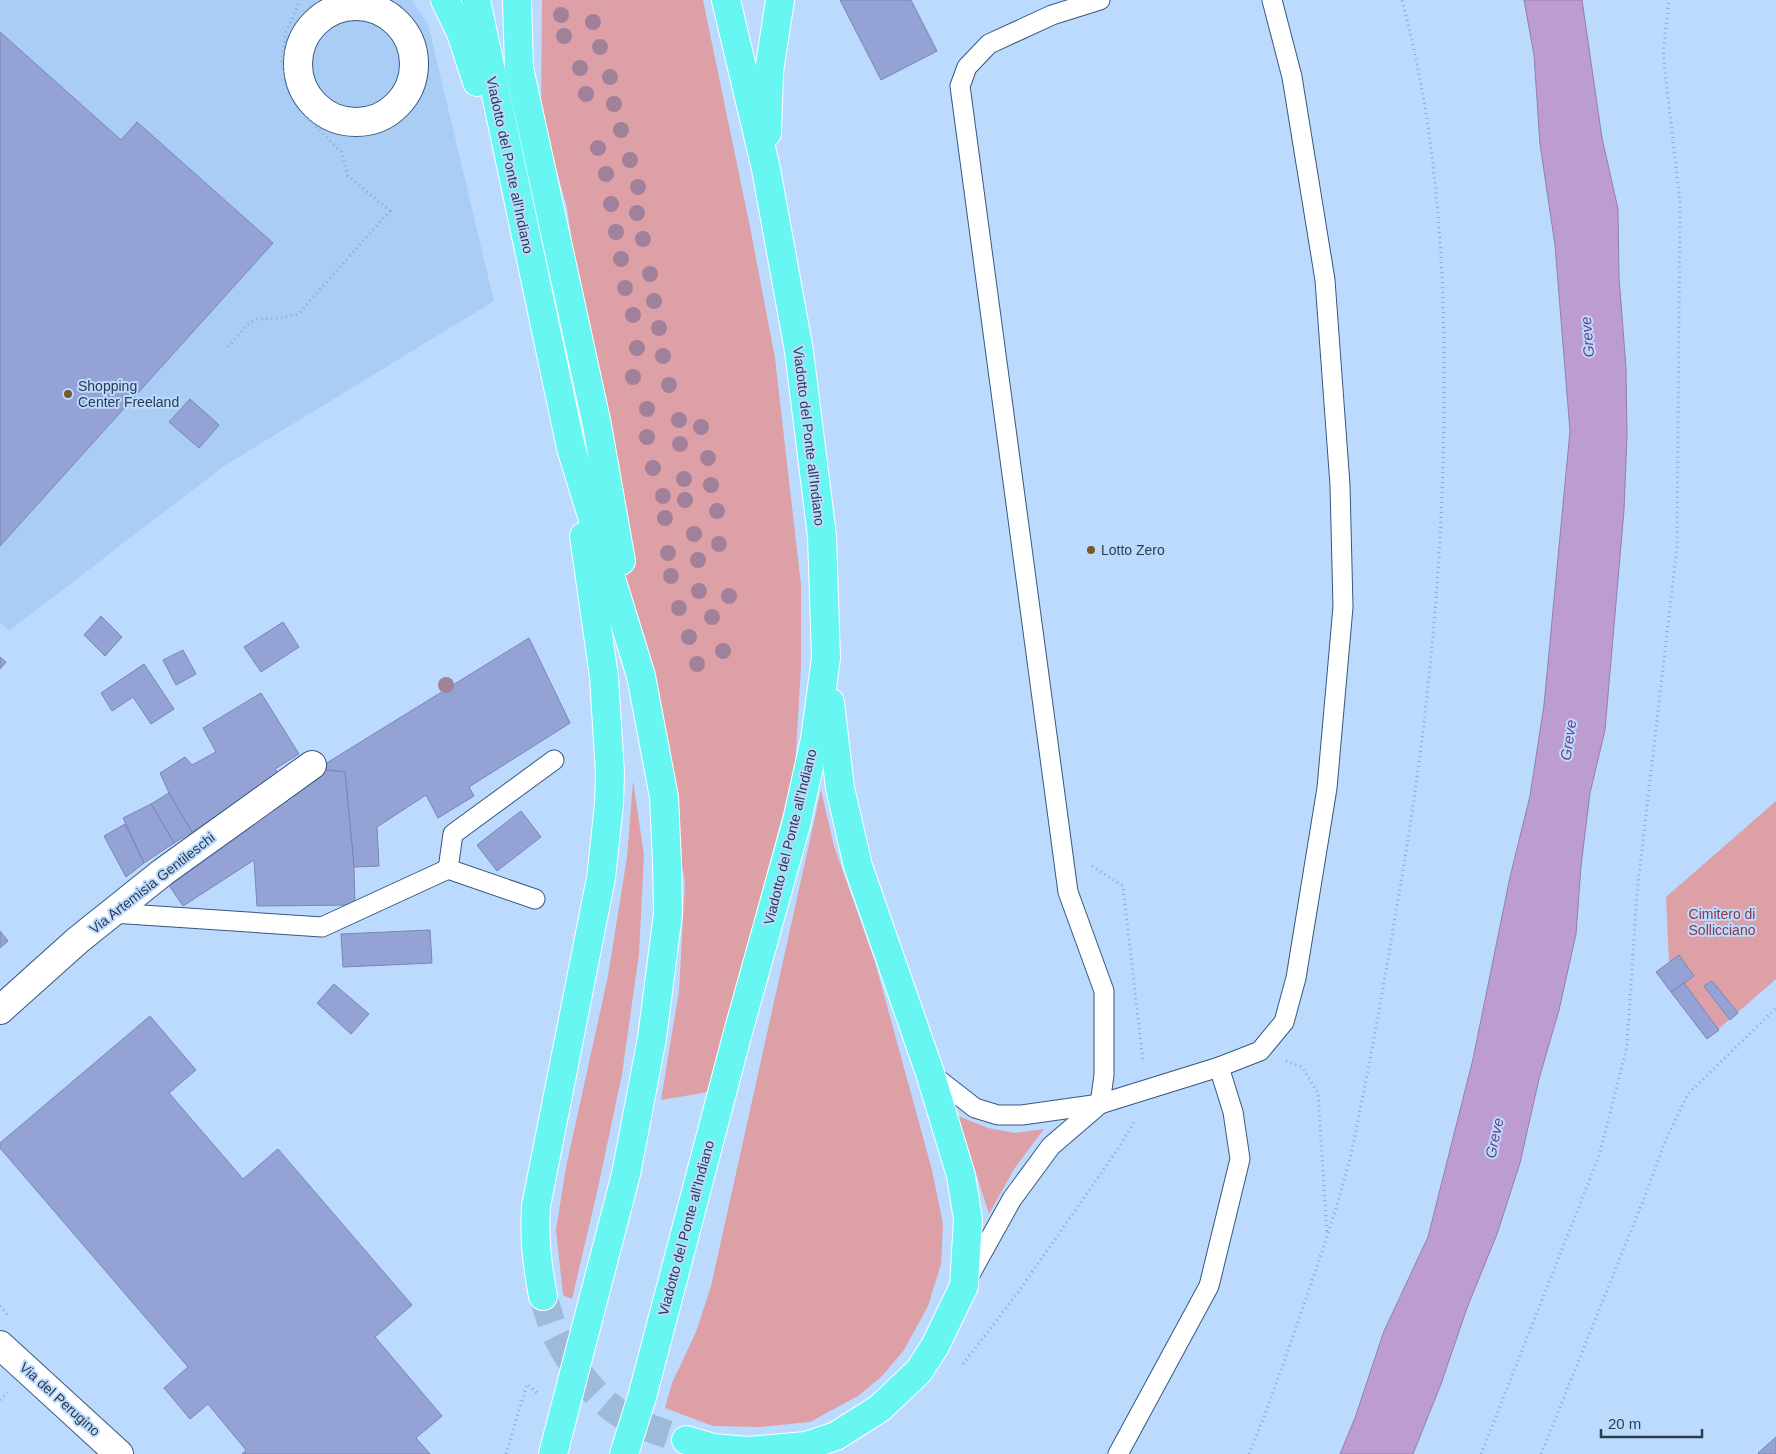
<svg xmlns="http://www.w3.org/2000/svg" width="1776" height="1454" font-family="Helvetica,sans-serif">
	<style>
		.built { fill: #aacdf6 }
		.green { fill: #dda0a6 }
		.water { fill: #bd9dd1; stroke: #9280a9 }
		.building { fill: #94a2d5; stroke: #7886b7 }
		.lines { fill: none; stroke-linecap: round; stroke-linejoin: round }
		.trunk-tunnel { stroke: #9ebadb; stroke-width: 28; stroke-dasharray: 28 14; stroke-linecap: butt }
		.service-casing { stroke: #365980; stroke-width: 21 }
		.minor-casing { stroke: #365980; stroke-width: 30 }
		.trunk-casing { stroke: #fff; stroke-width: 30 }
		.path { stroke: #8ea8c6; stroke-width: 3; stroke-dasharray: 1 4; stroke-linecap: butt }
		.service { stroke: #fff; stroke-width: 19 }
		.minor { stroke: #fff; stroke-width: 28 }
		.trunk { stroke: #68f6f2; stroke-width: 28 }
		.tree { fill: #a18199 }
		.poi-dot { fill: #79582e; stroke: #bbdafe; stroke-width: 2 }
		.labels { text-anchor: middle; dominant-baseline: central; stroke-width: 4; stroke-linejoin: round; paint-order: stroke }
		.street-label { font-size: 14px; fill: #2c3c4d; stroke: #bbdafe }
		.poi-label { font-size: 14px; fill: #2c3c4d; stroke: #bbdafe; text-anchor: start }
		.park-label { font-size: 14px; fill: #8b3947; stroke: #bbdafe }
		.water-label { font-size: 15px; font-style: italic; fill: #6c4284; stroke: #bbdafe }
	</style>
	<rect width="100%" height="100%" fill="#bbdafe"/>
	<path class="built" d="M0 0H412L428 24 494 301 224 466 9 631 0 622Z"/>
	<g class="green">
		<path d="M542 0H703L750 227 775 358 801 585V666L795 768 708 1092 661 1100 679 991 685 883 664 756 626 602 567 208 541 115Z"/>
		<path d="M633 781 644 855 639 954 622 1074 598 1188 572 1299 563 1295 556 1230 566 1167 608 976 627 857Z"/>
		<path d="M821 790 834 846 875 962 932 1170 943 1224 941 1264 928 1306 904 1350 882 1376 858 1396 810 1422 760 1427 713 1426 665 1408 672 1383 696 1332 711 1286Z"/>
		<path d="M1776 801V979L1707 1039 1656 972 1669 963 1666 897Z"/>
		<path d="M958 1116 988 1128 1015 1133 1044 1129 1014 1169 989 1214Z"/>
	</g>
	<path class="water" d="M1524 0H1582L1602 138 1618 209 1619 277 1626 368 1627 436 1624 510 1605 730 1590 793 1581 866 1576 934 1559 1010 1539 1079 1520 1163 1497 1234 1467 1308 1441 1384 1413 1454H1340L1355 1418 1384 1331 1428 1237 1473 1059 1510 877 1530 796 1544 705 1570 431 1555 245 1540 144 1534 55Z"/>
	<g class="building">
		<path d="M840 0H911L937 51 881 80Z"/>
		<path d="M0 32 121 140 137 122 273 243 0 546Z"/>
		<path d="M190 399 219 425 199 448 169 422Z"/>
		<path d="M101 616 122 637 105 656 84 635Z"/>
		<path d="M283 622 299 647 261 672 244 647Z"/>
		<path d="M529 638 570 723 469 787 474 796 438 818 426 795 377 827 379 866 354 867 345 772 317 769Z"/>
		<path d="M183 650 196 674 176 685 163 660Z"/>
		<path d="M0 657 6 662 0 669Z"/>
		<path d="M144 664 174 709 151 724 133 697 112 711 101 693Z"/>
		<path d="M261 693 299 754 275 769 281 776 192 832 169 793 160 773 185 757 192 765 216 752 203 728Z"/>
		<path d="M317 769 345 772 354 867 355 905 257 906 254 860 183 906 164 878Z"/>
		<path d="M169 793 192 832 174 843 151 804Z"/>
		<path d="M151 804 174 843 144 863 123 818Z"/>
		<path d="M521 811 541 837 497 871 477 845Z"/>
		<path d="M125 824 144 863 126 877 104 836Z"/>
		<path d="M430 930 432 963 343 967 341 934Z"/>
		<path d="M0 931 8 941 0 948Z"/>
		<path d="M1679 955 1694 976 1671 992 1656 972Z"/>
		<path d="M1712 981 1738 1013 1730 1020 1704 986Z"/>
		<path d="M1684 983 1719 1030 1707 1039 1671 992Z"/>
		<path d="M334 984 369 1014 351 1034 317 1003Z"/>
		<path d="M150 1016 196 1070 169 1093 243 1179 278 1149 412 1305 375 1337 442 1416 416 1438 430 1454H242L246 1450 208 1404 190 1419 164 1388 188 1367 0 1148V1143Z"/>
		<path d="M1776 1437V1454H1759L1758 1453Z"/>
	</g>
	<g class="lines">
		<path class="trunk-tunnel" d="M543 1296C547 1308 550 1321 555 1333 569 1362 592 1395 619 1413 639 1426 664 1433 686 1440"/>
		<defs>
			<g id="service">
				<path d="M448 869 453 834 554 760"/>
				<path d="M112 913 322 927 448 869 535 899"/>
				<path d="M930 1073 975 1108 998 1115H1022L1100 1104 1219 1067 1260 1051 1284 1022 1296 978 1327 788 1343 607 1340 485 1325 280 1292 77 1272 0"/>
				<path d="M968 1278 1012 1199 1051 1146 1100 1104 1104 1075V991L1068 892 960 86 967 67 989 44 1052 15 1100 0"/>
				<path d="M1118 1454 1209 1286 1240 1159 1233 1112 1219 1067"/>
			</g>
			<g id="minor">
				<circle cx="356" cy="64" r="58"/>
				<path d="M0 1010 78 940 163 872 312 765"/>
				<path d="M0 1345 119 1454"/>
			</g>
			<g id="trunk">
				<path d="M445 0 461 33 477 82"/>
				<path d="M476 0 571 448 641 676 664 797 667 862 668 914 652 1038 626 1174 553 1454"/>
				<path d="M517 0 519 68 597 425 621 561"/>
				<path d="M767 133 769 72 780 0"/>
				<path d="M543 1296C537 1264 534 1239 536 1206L601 878 609 804 610 773 604 677 584 536"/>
				<path d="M686 1440 713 1448 748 1451 806 1446 836 1436 880 1408 919 1371 935 1346 964 1286 968 1219 961 1176 930 1073 858 866 840 788 830 702"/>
				<path d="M624 1454 642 1397 737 1036 797 821 815 739 826 658 822 536 799 351 766 169 726 0"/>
			</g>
		</defs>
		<use href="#service" class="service-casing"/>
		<use href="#minor" class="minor-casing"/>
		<use href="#trunk" class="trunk-casing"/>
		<g class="path">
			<path d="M228 347 247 325 255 320 263 318 276 319 298 314 390 211 348 176 341 152 308 118 290 91 282 62 286 32 300 0"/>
			<path d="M1092 866 1123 886 1143 1062"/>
			<path d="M1286 1061 1302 1067 1318 1093 1327 1234"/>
			<path d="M0 1306 8 1315"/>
			<path d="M963 1364 1016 1295 1118 1149 1134 1122"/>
			<path d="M0 1400 7 1392"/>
			<path d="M506 1454 527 1384 537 1393"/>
			<path d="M1249 1454C1269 1406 1286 1356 1303 1307 1320 1258 1337 1209 1350 1158 1356 1134 1360 1109 1365 1085 1376 1029 1386 973 1395 917 1426 743 1444 568 1444 391 1445 260 1436 127 1402 0"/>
			<path d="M1481 1454 1599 1156 1627 1046 1637 893 1677 547 1680 202 1663 54 1669 0"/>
			<path d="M1541 1454 1645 1196 1666 1139 1688 1094 1776 1008"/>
		</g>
		<use href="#service" class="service"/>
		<use href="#minor" class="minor"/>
		<use href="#trunk" class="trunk"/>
	</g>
	<g class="tree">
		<circle cx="561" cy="15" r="8"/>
		<circle cx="593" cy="22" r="8"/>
		<circle cx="564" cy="36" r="8"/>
		<circle cx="600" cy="47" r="8"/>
		<circle cx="580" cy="68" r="8"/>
		<circle cx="610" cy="77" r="8"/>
		<circle cx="586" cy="94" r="8"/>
		<circle cx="614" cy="104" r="8"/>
		<circle cx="621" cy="130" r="8"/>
		<circle cx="598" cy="148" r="8"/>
		<circle cx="630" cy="160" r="8"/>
		<circle cx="606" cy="174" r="8"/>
		<circle cx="638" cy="187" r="8"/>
		<circle cx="611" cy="204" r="8"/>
		<circle cx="637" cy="213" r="8"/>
		<circle cx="616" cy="232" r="8"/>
		<circle cx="643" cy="239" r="8"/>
		<circle cx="621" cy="259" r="8"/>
		<circle cx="650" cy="274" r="8"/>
		<circle cx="625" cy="288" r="8"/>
		<circle cx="654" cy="301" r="8"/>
		<circle cx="633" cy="315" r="8"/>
		<circle cx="659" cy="328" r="8"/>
		<circle cx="637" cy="348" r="8"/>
		<circle cx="663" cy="356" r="8"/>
		<circle cx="633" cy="377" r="8"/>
		<circle cx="669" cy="385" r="8"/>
		<circle cx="647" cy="409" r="8"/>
		<circle cx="679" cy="420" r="8"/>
		<circle cx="701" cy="427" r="8"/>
		<circle cx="647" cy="437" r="8"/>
		<circle cx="680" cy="444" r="8"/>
		<circle cx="708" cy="458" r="8"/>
		<circle cx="653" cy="468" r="8"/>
		<circle cx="684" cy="479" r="8"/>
		<circle cx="711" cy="485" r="8"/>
		<circle cx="663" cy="496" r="8"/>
		<circle cx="685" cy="500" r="8"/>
		<circle cx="717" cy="511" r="8"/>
		<circle cx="665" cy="518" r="8"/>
		<circle cx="694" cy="534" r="8"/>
		<circle cx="719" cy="544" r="8"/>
		<circle cx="668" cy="553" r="8"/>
		<circle cx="698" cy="560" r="8"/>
		<circle cx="671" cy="576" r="8"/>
		<circle cx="699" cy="591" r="8"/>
		<circle cx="729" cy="596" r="8"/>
		<circle cx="679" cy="608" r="8"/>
		<circle cx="712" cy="617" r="8"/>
		<circle cx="689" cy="637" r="8"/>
		<circle cx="723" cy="651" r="8"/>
		<circle cx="697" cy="664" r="8"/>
		<circle cx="446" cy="685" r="8"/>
	</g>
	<g class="poi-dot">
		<circle cx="68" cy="394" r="5"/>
		<circle cx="1091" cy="550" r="5"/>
	</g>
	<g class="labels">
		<g class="street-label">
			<text transform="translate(510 165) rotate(78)">Viadotto del Ponte all'Indiano</text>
			<text transform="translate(809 436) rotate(83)">Viadotto del Ponte all'Indiano</text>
			<text transform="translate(790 837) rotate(-76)">Viadotto del Ponte all'Indiano</text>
			<text transform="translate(152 883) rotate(-38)">Via Artemisia Gentileschi</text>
			<text transform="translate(686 1228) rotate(-75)">Viadotto del Ponte all'Indiano</text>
			<text transform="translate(60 1399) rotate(42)">Via del Perugino</text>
		</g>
		<g class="poi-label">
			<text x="78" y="386">Shopping<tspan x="78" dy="16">Center Freeland</tspan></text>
			<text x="1101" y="550">Lotto Zero</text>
		</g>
		<g class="park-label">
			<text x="1722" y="914">Cimitero di<tspan x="1722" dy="16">Sollicciano</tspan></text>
		</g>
		<g class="water-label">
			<text transform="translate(1587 337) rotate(-95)">Greve</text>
			<text transform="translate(1568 740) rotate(-82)">Greve</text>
			<text transform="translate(1494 1138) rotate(-78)">Greve</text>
		</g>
	</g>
	<path d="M1601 1429v8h101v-8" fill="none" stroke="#2c3c4d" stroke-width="2.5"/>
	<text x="1608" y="1429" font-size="15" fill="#2c3c4d" stroke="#bbdafe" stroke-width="4" paint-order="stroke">20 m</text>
</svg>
